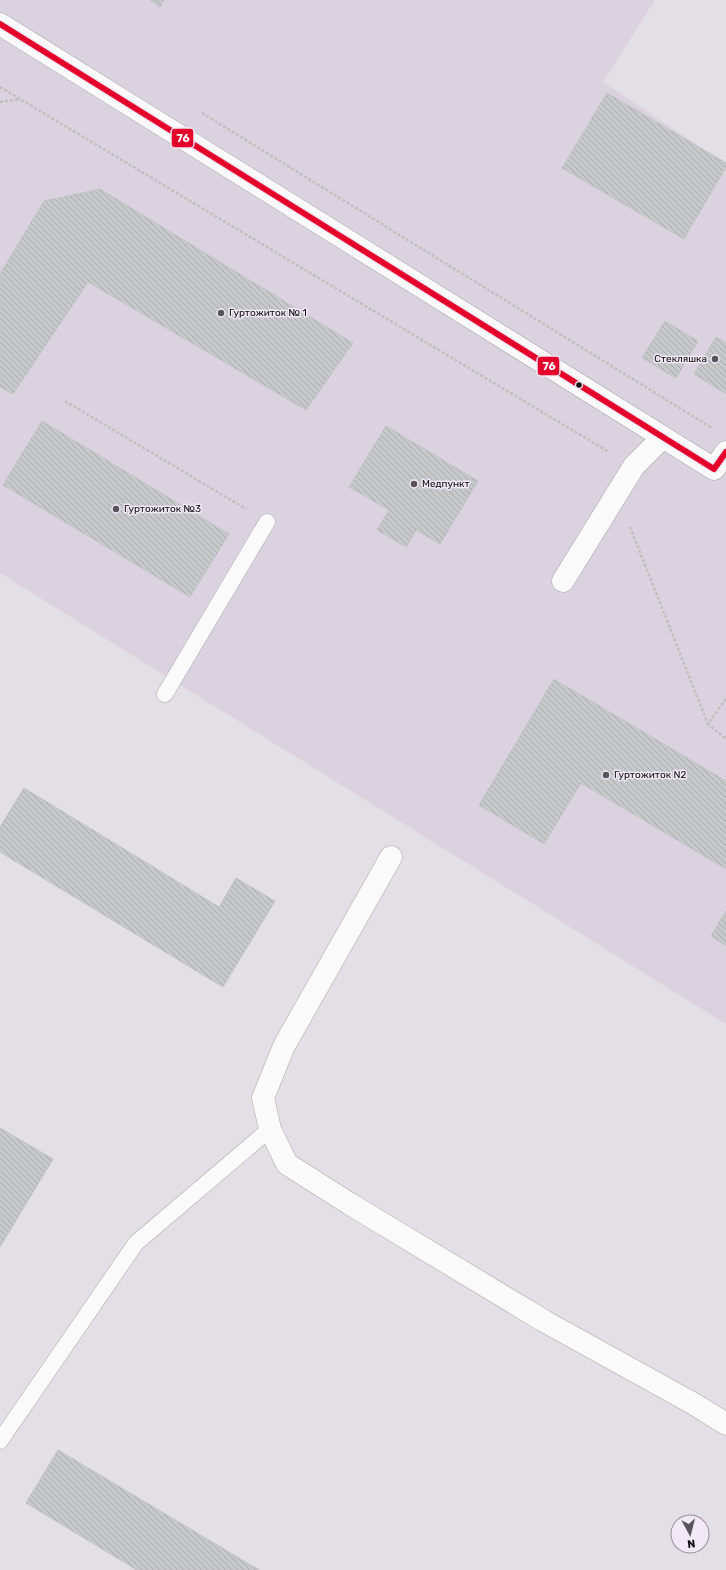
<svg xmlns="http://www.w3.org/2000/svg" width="726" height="1570" font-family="Rubik,sans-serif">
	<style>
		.built { fill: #dad2df }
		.building { fill: url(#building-back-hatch); stroke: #c2c3c5 }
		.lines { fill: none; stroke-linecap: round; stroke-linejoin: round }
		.service-casing { stroke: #a9a7ab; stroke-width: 17 }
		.minor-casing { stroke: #a9a7ab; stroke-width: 23 }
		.path { stroke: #c2bfc3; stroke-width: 2.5; stroke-dasharray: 3 2; stroke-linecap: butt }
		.service { stroke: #fbfafb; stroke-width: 16 }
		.minor { stroke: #fbfafb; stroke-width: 22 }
		.bus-1-casing { stroke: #f1e9f5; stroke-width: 9 }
		.bus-1 { stroke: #e4002b; stroke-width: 6 }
		.poi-dot { fill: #58555a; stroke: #f1e9f5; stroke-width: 1.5 }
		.bus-dot { fill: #0e0b0f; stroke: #f1e9f5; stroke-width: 1.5 }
		.labels { text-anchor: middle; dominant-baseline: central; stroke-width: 3; stroke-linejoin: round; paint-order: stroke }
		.poi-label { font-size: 10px; fill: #0e0b0f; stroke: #f1e9f5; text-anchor: start }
		.line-badge { stroke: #f1e9f5; stroke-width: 1.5 }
		.badge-label { font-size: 11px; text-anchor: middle; font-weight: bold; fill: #fff }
	</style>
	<defs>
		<pattern id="building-back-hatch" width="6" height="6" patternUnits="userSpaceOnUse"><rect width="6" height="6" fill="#c7c8ca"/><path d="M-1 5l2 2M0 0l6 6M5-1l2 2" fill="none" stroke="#aaaaac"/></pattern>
	</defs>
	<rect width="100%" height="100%" fill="#e2dfe5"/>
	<path class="built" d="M0 0H655L603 82 726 164V1024L0 573Z"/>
	<g class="building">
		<path d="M150 0H164L160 7Z"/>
		<path d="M607 93 726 163V167L684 239 562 168Z"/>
		<path d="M100 189 353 343 306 410 88 282 13 394 0 387V274L44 201Z"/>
		<path d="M665 321 698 341 676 378 642 358Z"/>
		<path d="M716 337 726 343V394L694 374Z"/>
		<path d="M42 421 229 534 190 597 3 485Z"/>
		<path d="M386 426 478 481 440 544 416 530 406 547 377 530 389 510 349 487Z"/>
		<path d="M554 679 726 781V869L581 783 544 844 479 805Z"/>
		<path d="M24 788 219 907 236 878 275 901 223 987 0 852V827Z"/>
		<path d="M726 911V946L711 936Z"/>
		<path d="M0 1128 53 1159 0 1247Z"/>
		<path d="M58 1450 259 1570H137L26 1503Z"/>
	</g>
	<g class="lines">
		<defs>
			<g id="service">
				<path d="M165 694 267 522"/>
				<path d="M0 1441 136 1243 270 1129"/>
			</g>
			<g id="minor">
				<path d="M0 24 714 469 726 452"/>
				<path d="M563 581 634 466 662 438"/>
				<path d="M391 857 284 1046 263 1098 270 1129 287 1164 350 1204 544 1321 694 1404 726 1424"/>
			</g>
		</defs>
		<use href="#service" class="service-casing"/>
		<use href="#minor" class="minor-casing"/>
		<g class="path">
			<path d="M0 87 609 452"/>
			<path d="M0 102 20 99"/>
			<path d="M202 113 712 428"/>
			<path d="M65 401 246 509"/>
			<path d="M630 527 708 724"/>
			<path d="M726 699 708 724 726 739"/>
		</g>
		<use href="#service" class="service"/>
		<use href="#minor" class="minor"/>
		<defs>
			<path id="bus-1" d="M0 24 714 469 726 452"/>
		</defs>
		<use href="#bus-1" class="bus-1-casing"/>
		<use href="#bus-1" class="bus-1"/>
	</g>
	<g class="poi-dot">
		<circle cx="221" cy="313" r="4"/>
		<circle cx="715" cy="359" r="4"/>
		<circle cx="414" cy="484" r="4"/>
		<circle cx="116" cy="509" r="4"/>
		<circle cx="606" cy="775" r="4"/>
	</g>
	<circle class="bus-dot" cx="579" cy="385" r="3.5"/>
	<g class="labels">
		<g class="poi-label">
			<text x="229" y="313">Гуртожиток № 1</text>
			<text x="707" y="359" text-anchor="end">Стекляшка</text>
			<text x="422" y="484">Медпункт</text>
			<text x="124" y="509">Гуртожиток №3</text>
			<text x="614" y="775">Гуртожиток N2</text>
		</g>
	</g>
	<g class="line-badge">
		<rect x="171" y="128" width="23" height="20" rx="4" fill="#e4002b"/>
		<rect x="537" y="356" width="23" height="20" rx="4" fill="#e4002b"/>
	</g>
	<g class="badge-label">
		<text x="183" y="142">76</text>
		<text x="549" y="370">76</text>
	</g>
	<g transform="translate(690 1534) rotate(173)"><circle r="19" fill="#f1e9f5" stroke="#969099"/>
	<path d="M0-3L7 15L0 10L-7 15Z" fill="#58555a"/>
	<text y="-6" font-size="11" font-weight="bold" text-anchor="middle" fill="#0e0b0f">N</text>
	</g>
</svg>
